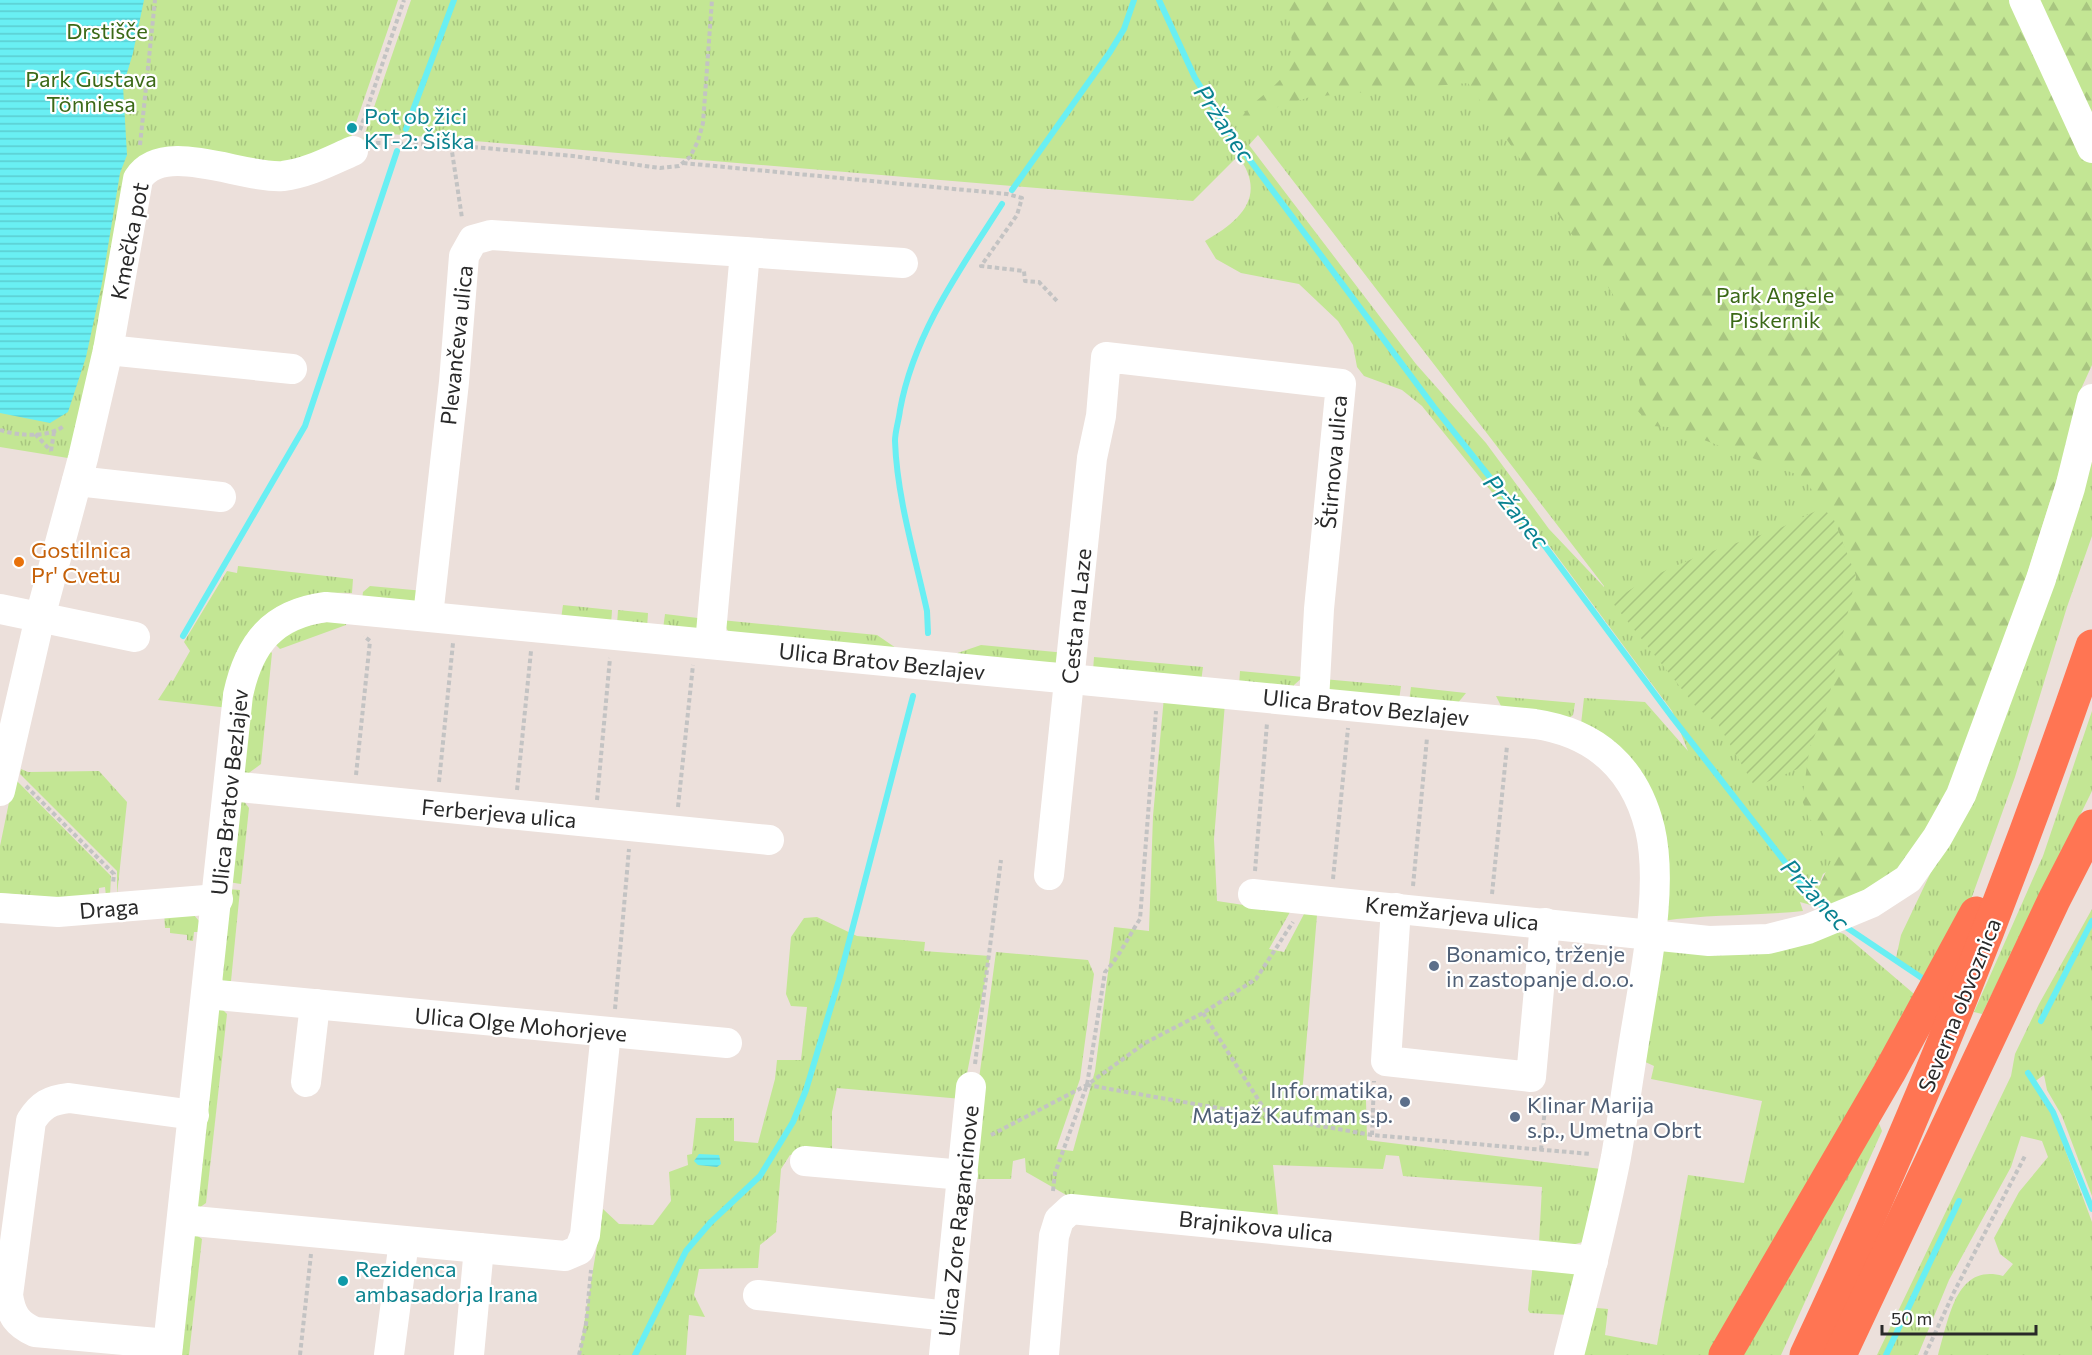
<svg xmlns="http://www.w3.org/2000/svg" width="2092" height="1355" font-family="Commissioner,sans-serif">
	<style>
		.grass { fill: url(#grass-tufts); fill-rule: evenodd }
		.forest { fill: url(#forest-firs) }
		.garden { fill: url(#garden-furrows) }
		.water { fill: url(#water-rules) }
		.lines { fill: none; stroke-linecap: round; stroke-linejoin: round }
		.stream { stroke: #69eff3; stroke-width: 6 }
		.path { stroke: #c3c3c3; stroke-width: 4; stroke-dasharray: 4.5 3; stroke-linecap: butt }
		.minor { stroke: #fff; stroke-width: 30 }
		.highway { stroke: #ff7553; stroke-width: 33 }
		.culture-dot { fill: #0f9aa8; stroke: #fff; stroke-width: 2 }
		.food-dot { fill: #e8710a; stroke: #fff; stroke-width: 2 }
		.service-dot { fill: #5c6f8a; stroke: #fff; stroke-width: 2 }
		.labels { text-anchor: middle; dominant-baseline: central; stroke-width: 4.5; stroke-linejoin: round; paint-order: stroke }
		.park-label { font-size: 22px; fill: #3b6917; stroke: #fff }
		.culture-label { font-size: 22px; fill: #0d838f; stroke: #fff; text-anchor: start }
		.street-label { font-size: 22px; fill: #292929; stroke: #fff }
		.food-label { font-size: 22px; fill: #c56008; stroke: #fff; text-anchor: start }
		.service-label { font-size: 22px; fill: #4e5e75; stroke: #fff; text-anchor: start }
		.water-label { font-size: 24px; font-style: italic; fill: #098291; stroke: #fff }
	</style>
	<defs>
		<pattern id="grass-tufts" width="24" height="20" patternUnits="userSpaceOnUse" patternTransform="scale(1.5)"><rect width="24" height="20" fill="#c3e694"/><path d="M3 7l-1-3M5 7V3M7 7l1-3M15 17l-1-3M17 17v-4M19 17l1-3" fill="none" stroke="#a8c580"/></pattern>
		<pattern id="forest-firs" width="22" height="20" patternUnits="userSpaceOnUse" patternTransform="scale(1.5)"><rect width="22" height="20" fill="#c3e694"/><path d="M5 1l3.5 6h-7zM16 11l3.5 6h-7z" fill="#a8c580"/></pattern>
		<pattern id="garden-furrows" width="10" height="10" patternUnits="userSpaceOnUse" patternTransform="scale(1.5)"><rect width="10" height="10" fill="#c3e694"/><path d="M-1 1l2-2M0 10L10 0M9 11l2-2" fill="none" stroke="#a8c580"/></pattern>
		<pattern id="water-rules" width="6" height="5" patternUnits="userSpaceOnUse" patternTransform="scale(1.5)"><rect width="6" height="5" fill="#69eff3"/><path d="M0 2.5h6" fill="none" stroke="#5bcdd0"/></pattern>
	</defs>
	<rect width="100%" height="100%" fill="#ece0db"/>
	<g class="grass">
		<path d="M0 0H398L348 146 297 167 156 155 74 459 0 447Z"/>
		<path d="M411 0H2092V266L1936 798 1823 874 1817 890 1818 907 1800 902 1803 911C1756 916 1709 914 1662 921L1660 846 1581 724 1584 698 1645 702 1688 751 1672 711 1548 544H1534L1422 406 1402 390 1364 376 1357 367 1353 345 1338 321 1299 284 1241 273 1216 259 1205 241C1240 221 1268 196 1238 156L1193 201 379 133 363 139ZM1258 135 1604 586V587L1549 529 1486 443 1416 364 1249 145Z"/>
		<path d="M2092 447V536L2067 607 2015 777 1969 905 1927 987 1896 958 1901 935 1941 851Z"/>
		<path d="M238 566 353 579 352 593C310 591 275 599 248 633L252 636 229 708 158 700 171 680 173 681 190 651 184 642 227 571 237 573Z"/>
		<path d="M370 586 424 591 415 602 362 600 363 592Z"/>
		<path d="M563 605 612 610 611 625 561 619Z"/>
		<path d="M618 610 648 613 647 628 617 625Z"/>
		<path d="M665 614 706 619 695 630 663 629Z"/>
		<path d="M347 618 346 625 280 649 273 642 286 630Z"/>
		<path d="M721 620 877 635 896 648 730 634Z"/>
		<path d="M981 645 1066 653 1060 663 946 657Z"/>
		<path d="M267 648 272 653 261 764 246 775 243 770 249 692Z"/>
		<path d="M1094 657 1203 667 1201 682 1093 671Z"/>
		<path d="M1240 671 1303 677 1294 685V690L1239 686Z"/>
		<path d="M1323 679 1401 686 1399 700 1331 692Z"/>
		<path d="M1411 687 1466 693 1457 704 1409 702Z"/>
		<path d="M1496 696 1575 703 1573 715 1567 720 1502 708Z"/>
		<path d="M1164 697 1225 703 1214 839 1217 901 1290 912 1269 949 1284 952 1304 914 1317 915 1302 1095 1366 1100 1367 1140 1601 1169 1586 1241 1572 1245 1539 1243 1542 1187 1403 1176 1399 1156 1386 1155 1383 1169 1273 1165 1278 1215 1082 1204 1026 1172 1025 1158 1013 1161 1011 1179H971L979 1079 996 952 1088 960 1094 974 1080 1079 1056 1149 1073 1151 1095 1071 1114 927 1149 931 1153 816Z"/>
		<path d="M2092 711V791L1982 1014 1974 1012 2043 856Z"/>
		<path d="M21 769 28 772 99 771 127 802 117 895V871L20 774Z"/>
		<path d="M14 778 111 876 110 896H106L105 887 99 888V897L70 899 0 893V846Z"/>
		<path d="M243 800 249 808 241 884 228 882 239 805Z"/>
		<path d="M227 889 240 890 231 981H223L221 977Z"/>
		<path d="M2092 909V1196L2062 1116 2047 1090 2044 1075 2034 1082 2049 1106 2092 1222V1355H1938C1949 1320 1955 1263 2003 1276L2013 1264 2000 1254 1994 1238 2019 1192 2048 1157 2042 1141 2021 1136 2011 1167 1949 1280 1918 1355H1877L2011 1076 2015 1054 2039 1004Z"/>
		<path d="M164 911 193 914 200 922 201 932H194L193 941 187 940V935L170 933V928H165Z"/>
		<path d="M817 917 857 936 925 942 924 951 990 956 962 1099 837 1088 832 1112V1152L790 1155 781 1169 776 1232 760 1245 758 1268 699 1269 694 1295 705 1317 689 1315 686 1355H579L603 1209 619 1224 653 1225 671 1201 669 1172 688 1165 687 1155 692 1154 696 1118H734V1141L758 1143 775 1079 777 1060H801L807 1007 791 1006 786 994 791 937 804 918Z"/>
		<path d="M1832 930 1844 934 1920 999 1716 1355H1577L1586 1307 1608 1309 1605 1335 1657 1345 1688 1175 1744 1183 1762 1101 1651 1079 1654 1066 1641 1060 1656 943Z"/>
		<path d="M220 1007 227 1014 206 1203 199 1208 197 1204 213 1020Z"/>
		<path d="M1878 1121 1882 1131 1781 1355H1737Z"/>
		<path d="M195 1234 202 1239 189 1355H177L189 1245Z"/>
		<path d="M1533 1263 1574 1269 1576 1281 1569 1315 1530 1313 1528 1310Z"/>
	</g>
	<g class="forest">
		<path d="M1287 0H2017L2057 84 2092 169V365L2081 389 2067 447 1978 731 1915 857 1886 881 1836 903 1818 907 1817 890 1832 859V847L1817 824 1809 819 1802 800 1810 746 1826 710 1856 576 1834 520 1815 502 1812 490 1805 480 1793 473 1669 427 1652 426 1634 407 1640 386 1636 365 1626 345 1625 319 1612 293 1468 83 1310 97 1268 110 1237 130C1243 98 1286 91 1291 57 1294 39 1288 17 1287 0Z"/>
		<path d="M2031 0H2092V130Z"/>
	</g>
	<path class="garden" d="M1823 508 1834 520 1856 576 1826 710 1810 746 1807 765 1755 787 1718 724 1697 708 1612 602C1659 568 1710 551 1764 534 1784 528 1803 516 1823 508Z"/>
	<g class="water">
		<path d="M0 0H144L133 53 123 86 127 155 120 173 102 283 86 357 68 412 50 423 0 413Z"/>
		<path d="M699 1154 719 1155 721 1164 717 1167 698 1165 694 1161Z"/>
	</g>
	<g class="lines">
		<g class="stream">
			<path d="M1159 0 1195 78 1232 136 1434 407 1547 549 1672 717 1813 898 1829 912"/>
			<path d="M406 129 454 0"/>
			<path d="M1012 190 1110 52 1124 29 1134 0"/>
			<path d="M928 633 927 611C915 556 897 498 895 441 895 431 899 420 900 410 914 333 961 268 1002 204"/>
			<path d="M183 636 305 426 397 151"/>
			<path d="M1843 925 1925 980"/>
			<path d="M2041 1021 2092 921"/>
			<path d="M2028 1073 2053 1112 2092 1209"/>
			<path d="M635 1355 686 1251 710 1223 760 1176 793 1122 806 1090 839 980 913 696"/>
			<path d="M1886 1355 1959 1201"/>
		</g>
		<g class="path">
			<path d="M360 130 404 0"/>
			<path d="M376 143 451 145 573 156 660 168 679 166 690 157 698 141 703 123 712 0"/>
			<path d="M140 145 155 0"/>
			<path d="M451 145 462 218"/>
			<path d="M683 163 1007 194 1022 198 1017 215 981 266 1024 271 1025 281 1039 282 1057 301"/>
			<path d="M0 430C19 436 48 438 64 426"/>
			<path d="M35 434 51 451"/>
			<path d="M51 451 54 432"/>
			<path d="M356 775 370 641 364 636"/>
			<path d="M439 782 453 643"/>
			<path d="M26 786 114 874 113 883"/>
			<path d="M517 790 531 651"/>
			<path d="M597 800 610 658"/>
			<path d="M678 807 693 665"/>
			<path d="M1255 871 1267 723"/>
			<path d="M1333 879 1348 728"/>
			<path d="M1413 886 1427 738"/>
			<path d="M1492 894 1507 746"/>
			<path d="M615 1009 629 849"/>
			<path d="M1203 1013 1270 1118"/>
			<path d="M975 1064 1001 860"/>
			<path d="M1087 1085 1372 1135 1591 1154"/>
			<path d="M991 1135 1087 1085 1145 1043 1203 1013 1256 979 1293 922"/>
			<path d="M1372 1135 1374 1081"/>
			<path d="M1541 1150 1546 1097"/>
			<path d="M1053 1191 1055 1173 1087 1085 1105 972C1120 956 1128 937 1140 919L1156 711"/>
			<path d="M300 1355 311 1254"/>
			<path d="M579 1355 586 1324 591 1270"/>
			<path d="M1925 1355 1954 1292 2025 1156"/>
		</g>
		<g class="minor">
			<path d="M2024 0 2092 148"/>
			<path d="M745 252 903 263"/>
			<path d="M108 350 292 369"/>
			<path d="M77 481 221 497"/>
			<path d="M0 609 135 637"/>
			<path d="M428 616 454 382 464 256 473 240 491 235 745 252 710 644"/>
			<path d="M230 786 769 840"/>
			<path d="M0 791 40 617 83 458 108 350 138 179C163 139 242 179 283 176 308 173 330 161 353 151"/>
			<path d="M1049 875 1092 458 1101 416 1106 357 1341 384 1319 609 1314 701"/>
			<path d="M1253 894 1709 941 1768 939 1808 929 1871 903 1908 879 1937 838 1961 795 2041 579 2070 488 2092 399"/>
			<path d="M0 908 58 912 218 899"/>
			<path d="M1396 908 1386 1061 1531 1077 1545 923"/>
			<path d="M207 994 727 1043"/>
			<path d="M306 1082 315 1004"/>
			<path d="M805 1161 963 1175"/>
			<path d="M183 1220 565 1256 579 1250 585 1235 606 1032"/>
			<path d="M758 1295 948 1316"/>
			<path d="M168 1344 35 1332C17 1324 11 1315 8 1295L31 1121C41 1105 50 1100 69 1098L194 1115"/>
			<path d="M167 1355 238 695C249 644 272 614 326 607L1535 724C1596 733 1635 768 1650 829 1663 885 1647 962 1638 1018 1630 1064 1624 1111 1616 1157 1603 1223 1586 1289 1569 1355"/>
			<path d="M389 1355 404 1241"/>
			<path d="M469 1355 479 1248"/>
			<path d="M944 1355 971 1087"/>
			<path d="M1044 1355 1054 1236 1059 1220 1071 1209 1593 1261"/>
		</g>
		<g class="highway">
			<path d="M1725 1355 1889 1073 1976 913"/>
			<path d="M1806 1355C1915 1124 2009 888 2092 646"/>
			<path d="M1840 1355 2054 900 2092 826"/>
		</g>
	</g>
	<g class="culture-dot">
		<circle cx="352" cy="128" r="6"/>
		<circle cx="343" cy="1281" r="6"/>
	</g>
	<circle class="food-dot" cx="19" cy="562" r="6"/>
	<g class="service-dot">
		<circle cx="1434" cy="966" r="6"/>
		<circle cx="1405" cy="1102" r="6"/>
		<circle cx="1515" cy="1117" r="6"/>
	</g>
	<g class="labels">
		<g class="park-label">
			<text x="107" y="30">Drstišče</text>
			<text x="91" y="78">Park Gustava<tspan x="91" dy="25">Tönniesa</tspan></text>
			<text x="1775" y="294">Park Angele<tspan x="1775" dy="25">Piskernik</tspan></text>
		</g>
		<g class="culture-label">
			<text x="364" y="115">Pot ob žici<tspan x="364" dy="25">KT-2: Šiška</tspan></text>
			<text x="355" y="1268">Rezidenca<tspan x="355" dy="25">ambasadorja Irana</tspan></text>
		</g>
		<g class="street-label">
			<text transform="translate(129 241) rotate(-79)">Kmečka pot</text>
			<text transform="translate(456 345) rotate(-84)">Plevančeva ulica</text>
			<text transform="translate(1333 462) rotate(-85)">Štirnova ulica</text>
			<text transform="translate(1076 616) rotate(-84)">Cesta na Laze</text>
			<text transform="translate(882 661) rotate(6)">Ulica Bratov Bezlajev</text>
			<text transform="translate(1366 707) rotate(6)">Ulica Bratov Bezlajev</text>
			<text transform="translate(229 792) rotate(-84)">Ulica Bratov Bezlajev</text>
			<text transform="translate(499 813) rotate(5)">Ferberjeva ulica</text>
			<text transform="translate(109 908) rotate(-5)">Draga</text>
			<text transform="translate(1452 913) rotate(6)">Kremžarjeva ulica</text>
			<text transform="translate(1959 1005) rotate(-68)">Severna obvoznica</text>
			<text transform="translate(521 1024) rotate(5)">Ulica Olge Mohorjeve</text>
			<text transform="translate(958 1221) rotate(-84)">Ulica Zore Ragancinove</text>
			<text transform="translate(1256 1226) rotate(6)">Brajnikova ulica</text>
		</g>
		<g class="food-label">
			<text x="31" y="549">Gostilnica<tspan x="31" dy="25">Pr' Cvetu</tspan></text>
		</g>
		<g class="service-label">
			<text x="1446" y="953">Bonamico, trženje<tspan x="1446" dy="25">in zastopanje d.o.o.</tspan></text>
			<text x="1393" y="1089" text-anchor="end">Informatika,<tspan x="1393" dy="25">Matjaž Kaufman s.p.</tspan></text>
			<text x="1527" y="1104">Klinar Marija<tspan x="1527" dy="25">s.p., Umetna Obrt</tspan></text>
		</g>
		<g class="water-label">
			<text transform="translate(1225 123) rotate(56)">Pržanec</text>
			<text transform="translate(1517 511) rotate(51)">Pržanec</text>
			<text transform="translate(1816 894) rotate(47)">Pržanec</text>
		</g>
	</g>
	<path d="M1882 1325v9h154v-9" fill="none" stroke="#292929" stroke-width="3"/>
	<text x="1891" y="1325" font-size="18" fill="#292929" stroke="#ffffff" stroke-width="4.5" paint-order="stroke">50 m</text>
</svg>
